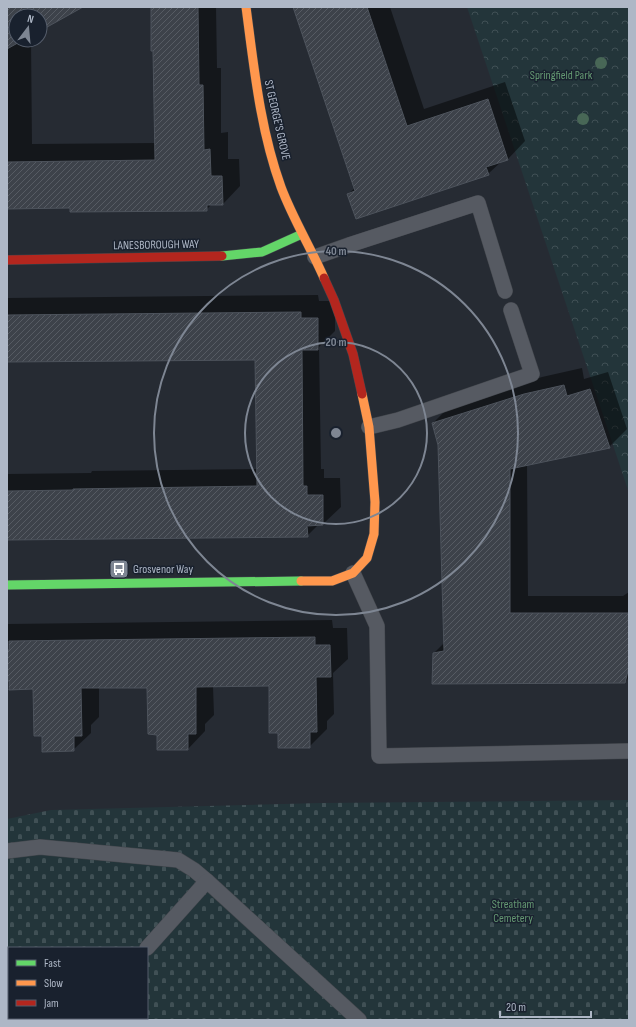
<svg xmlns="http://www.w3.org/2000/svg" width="636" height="1027" font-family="'Sofia Sans Condensed',sans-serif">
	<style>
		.forest { fill: url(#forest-crowns) }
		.cemetery { fill: url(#cemetery-stones); fill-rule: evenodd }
		.shadow { fill: #0007 }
		.building { fill: url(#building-hatch); stroke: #4d535c }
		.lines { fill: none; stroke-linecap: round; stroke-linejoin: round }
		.lane-casing { stroke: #42464c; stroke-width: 16 }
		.fast-casing { stroke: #42464c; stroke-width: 10 }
		.slow-casing { stroke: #42464c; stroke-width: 10 }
		.jam-casing { stroke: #42464c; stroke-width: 10 }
		.lane { stroke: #565a62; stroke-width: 15 }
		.fast { stroke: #63d668; stroke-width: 9 }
		.slow { stroke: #ff974d; stroke-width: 9 }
		.jam { stroke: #b3261e; stroke-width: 9 }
		.tree { fill: #486756 }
		.ring { fill: none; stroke: #7e8693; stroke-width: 2 }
		.labels { text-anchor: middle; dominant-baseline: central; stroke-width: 3; stroke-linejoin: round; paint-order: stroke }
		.park-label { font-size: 12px; fill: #649872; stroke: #19212e }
		.street-label { font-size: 12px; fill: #aeb7c6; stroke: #19212e }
		.poi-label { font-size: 12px; fill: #aeb7c6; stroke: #19212e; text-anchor: start }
		.centre { fill: #7e8693; stroke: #19212e; stroke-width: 2 }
		.ring-label { font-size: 12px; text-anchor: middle; font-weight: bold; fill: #7e8693; stroke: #19212e; stroke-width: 3; stroke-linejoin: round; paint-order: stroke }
	</style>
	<defs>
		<pattern id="forest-crowns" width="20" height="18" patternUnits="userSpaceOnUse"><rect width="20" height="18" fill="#23353a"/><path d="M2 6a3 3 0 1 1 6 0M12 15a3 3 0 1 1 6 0" fill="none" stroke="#405055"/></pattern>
		<pattern id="cemetery-stones" width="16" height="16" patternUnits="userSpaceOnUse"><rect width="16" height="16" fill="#23353a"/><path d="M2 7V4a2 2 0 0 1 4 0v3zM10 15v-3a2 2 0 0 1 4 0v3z" fill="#405055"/></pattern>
		<pattern id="building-hatch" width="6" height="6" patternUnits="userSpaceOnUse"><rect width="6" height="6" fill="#3d424a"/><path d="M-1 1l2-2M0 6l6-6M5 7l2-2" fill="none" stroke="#565b63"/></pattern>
	</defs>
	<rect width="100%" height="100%" fill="#262b33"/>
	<path class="forest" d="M467 7H629V493Z"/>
	<path class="cemetery" d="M629 800V1020H7V819L51 810 321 803ZM9 948H147V1018H9Z"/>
	<g class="shadow">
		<path d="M7 7H81L40 30V16H16V40H31L32 144 156 143 152 7H216L217 68H221V133L228 132V159H239L240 186 223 204H212L206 210 71 207 7 208Z"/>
		<path d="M299 7H390L424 109 505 82 525 141 508 159 502 161 488 174 348 194 355 188Z"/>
		<path d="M318 295 319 301H335V331L319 347 321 469H324V478H340L341 507 323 524H319L307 536 7 539V474L91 473 92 471 257 469 256 359 7 362V298Z"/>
		<path d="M582 368 584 379 608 372 627 429 609 447 527 464 528 596H623L629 592V678L625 682 434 653 444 643 439 445 433 423 450 406 542 377Z"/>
		<path d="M332 620 333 628H347L348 659 333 673 334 714 327 721V729L309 747 279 732 270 685 213 686 214 715 205 724V731L188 749 158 734 148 687H99V717L91 725V733L73 750 43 735 34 689H7V624Z"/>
	</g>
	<g class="building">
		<path d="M7 7H83L40 31V16H16V40H23L7 49Z"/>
		<path d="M151 7H198L199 85H203L204 150 210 149 211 176H222L223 205H207V211L70 212V208L7 209V162L155 160 153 51H151Z"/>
		<path d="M293 7H367L407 126 488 99 508 160 486 167 489 175 356 219 347 194 355 191Z"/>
		<path d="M301 312V318H318V350H302L303 486H307V495H323V525L307 526 308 537 7 540V491L73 490V489L257 486 255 360 7 362V315Z"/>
		<path d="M564 385 567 396 590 389 610 448 510 469V613H629V667L625 683 432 684 433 653 444 651 438 445 432 423 524 394Z"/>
		<path d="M315 637V645H330L331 677H316L317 732H310V748H278V733H269V686L196 687V734H188V750H157V735L148 734 147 688H81L82 736H74V751L42 752V736H34L33 689 9 690V681H7V650H9V641Z"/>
	</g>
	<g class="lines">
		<defs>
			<g id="lane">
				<path d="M315 257 349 245 478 203 505 291"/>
				<path d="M369 427 398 420 532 374 511 310"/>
				<path d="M353 573 377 626 379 756 629 751"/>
				<path d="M7 851 40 847 178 860 194 870 207 881"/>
				<path d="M147 948 207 881 359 1020"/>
				<path d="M83 1020 85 1018"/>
			</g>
			<g id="fast">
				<path d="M222 256 262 252 302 234"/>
				<path d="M7 585 301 581"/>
			</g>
			<g id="slow">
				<path d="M246 7C254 67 260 129 281 187 293 219 311 248 324 278"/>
				<path d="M301 581H332L353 573 367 558 374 534 375 502 369 427 362 394"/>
			</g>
			<g id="jam">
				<path d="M7 260 222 256"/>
				<path d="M324 278 334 300 353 354 362 394"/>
			</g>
		</defs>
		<use href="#lane" class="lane-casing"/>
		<use href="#fast" class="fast-casing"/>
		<use href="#slow" class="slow-casing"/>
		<use href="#jam" class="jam-casing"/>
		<use href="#lane" class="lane"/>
		<use href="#fast" class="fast"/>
		<use href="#slow" class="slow"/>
		<use href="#jam" class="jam"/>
	</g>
	<g class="tree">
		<circle cx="601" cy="63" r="6"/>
		<circle cx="583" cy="119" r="6"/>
	</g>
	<g class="ring">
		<circle cx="336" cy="433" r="91"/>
		<circle cx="336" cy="433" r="182"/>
	</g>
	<defs>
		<symbol id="bus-square" viewBox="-11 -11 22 22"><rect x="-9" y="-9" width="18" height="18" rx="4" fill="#7e8693" stroke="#19212e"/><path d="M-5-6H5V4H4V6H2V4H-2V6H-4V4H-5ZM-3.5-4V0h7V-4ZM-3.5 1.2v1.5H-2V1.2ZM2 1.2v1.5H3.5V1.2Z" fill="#fff"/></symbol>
	</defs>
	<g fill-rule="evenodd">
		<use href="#bus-square" x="108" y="558" width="22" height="22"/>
	</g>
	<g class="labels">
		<g class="park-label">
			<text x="561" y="75">Springfield Park</text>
			<text x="513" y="904">Streatham<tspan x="513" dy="14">Cemetery</tspan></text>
		</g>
		<g class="street-label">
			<text transform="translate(277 120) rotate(77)">ST GEORGE'S GROVE</text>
			<text transform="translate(156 245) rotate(-1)">LANESBOROUGH WAY</text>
		</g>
		<g class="poi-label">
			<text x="133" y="569">Grosvenor Way</text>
		</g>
	</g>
	<circle cx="336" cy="433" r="6" class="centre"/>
	<g class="ring-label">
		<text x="336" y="255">40 m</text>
		<text x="336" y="346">20 m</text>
	</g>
	<rect width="636" height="1027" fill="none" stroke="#aeb7c6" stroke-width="16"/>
	<rect x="8" y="947" width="140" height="72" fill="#19212e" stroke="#555d6b"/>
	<rect x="16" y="960" width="20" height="6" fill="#63d668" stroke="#555d6b"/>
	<text x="44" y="967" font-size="12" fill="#aeb7c6">Fast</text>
	<rect x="16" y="980" width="20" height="6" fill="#ff974d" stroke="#555d6b"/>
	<text x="44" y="987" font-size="12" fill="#aeb7c6">Slow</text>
	<rect x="16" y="1000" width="20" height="6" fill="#b3261e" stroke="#555d6b"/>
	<text x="44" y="1007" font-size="12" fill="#aeb7c6">Jam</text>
	<g transform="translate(28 28) rotate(16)"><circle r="19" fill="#19212e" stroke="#555d6b"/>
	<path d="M0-3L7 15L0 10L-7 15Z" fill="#7e8693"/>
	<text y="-6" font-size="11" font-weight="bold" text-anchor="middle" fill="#aeb7c6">N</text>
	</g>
	<path d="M500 1011v6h91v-6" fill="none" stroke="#aeb7c6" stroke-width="2"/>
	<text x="506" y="1011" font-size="12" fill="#aeb7c6" stroke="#19212e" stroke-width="3" paint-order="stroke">20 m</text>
</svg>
